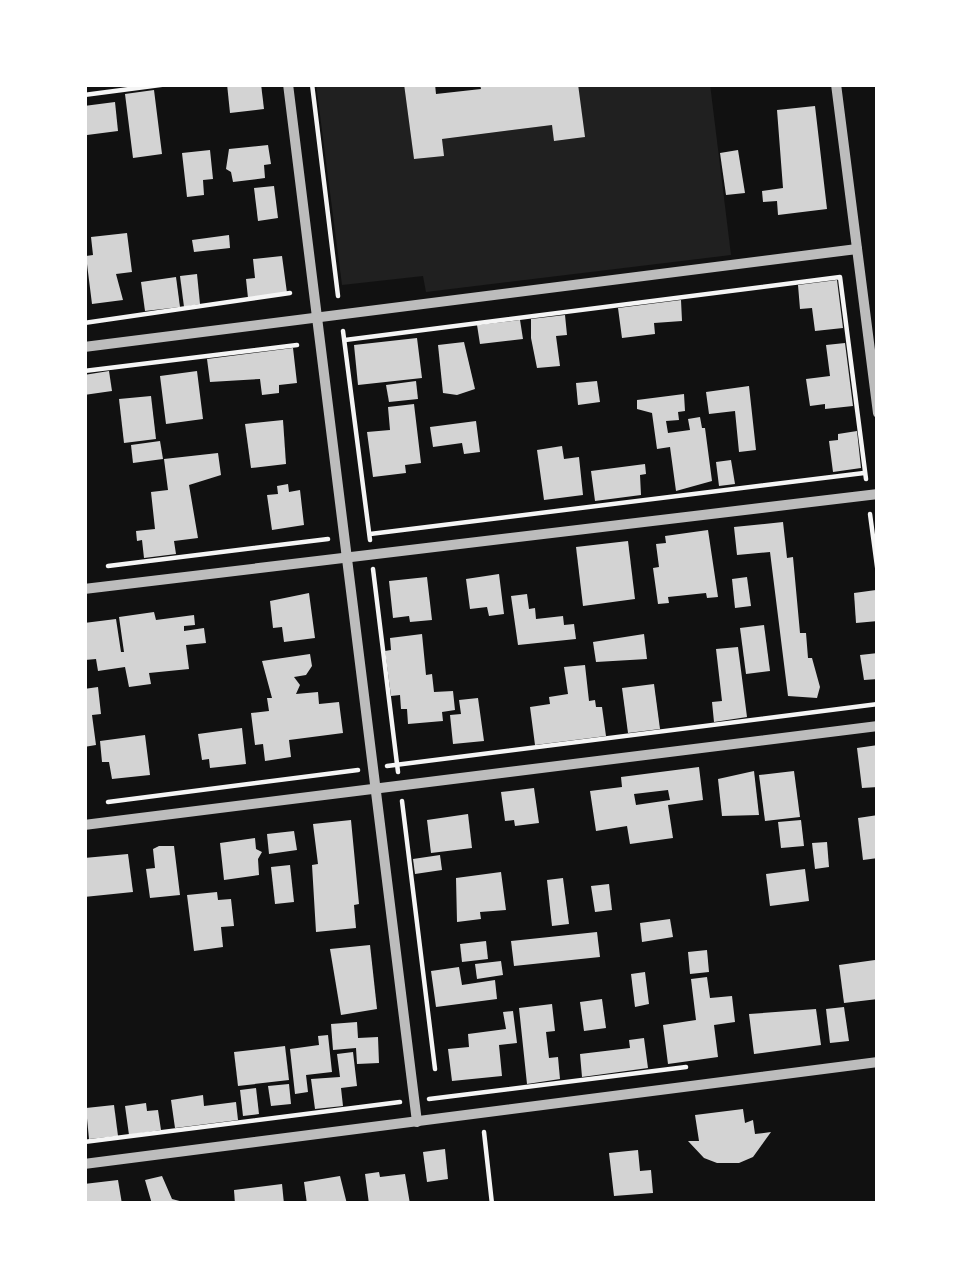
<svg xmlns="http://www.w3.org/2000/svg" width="962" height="1288" font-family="'Times New Roman',serif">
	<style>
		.green { fill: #202020 }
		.building { fill: #d3d3d3; fill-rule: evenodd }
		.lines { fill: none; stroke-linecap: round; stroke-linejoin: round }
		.path { stroke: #f5f5f5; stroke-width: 4.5 }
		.minor { stroke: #bcbcbc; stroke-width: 10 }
	</style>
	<rect width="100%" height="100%" fill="#111"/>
	<path class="green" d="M316 84H404L414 159 443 156 442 139 552 125 555 141 584 137 578 84H710L731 255 426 292 423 276 342 285Z"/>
	<g class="building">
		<path d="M227 84H261L264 109 230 113Z"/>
		<path d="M404 84H435L436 94 481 89 480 84H578L585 137 554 141 552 125 442 139 444 156 414 159Z"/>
		<path d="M154 90 162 154 133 158 125 94Z"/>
		<path d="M115 102 118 131 87 135 84 106Z"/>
		<path d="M815 106 827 209 778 215 777 201 763 202 762 191 783 188 777 110Z"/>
		<path d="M268 145 271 164 264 165 265 178 233 182 231 172 226 169 229 149Z"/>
		<path d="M210 150 213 179 203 180 204 195 187 197 182 153Z"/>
		<path d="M738 150 745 193 726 195 720 153Z"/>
		<path d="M274 186 278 218 258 221 254 188Z"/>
		<path d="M127 233 132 272 116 274 123 300 92 304 86 256 93 255 91 237Z"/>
		<path d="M229 235 230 248 194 252 192 240Z"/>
		<path d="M282 256 287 293 248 298 246 279 255 278 253 259Z"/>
		<path d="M197 274 200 304 184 307 180 276Z"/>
		<path d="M176 277 180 307 145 311 141 282Z"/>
		<path d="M837 280 843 328 815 331 812 308 800 309 798 285Z"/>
		<path d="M681 300 682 321 654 323 655 334 622 338 618 308Z"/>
		<path d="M565 315 567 335 556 336 560 366 537 368 531 338V319Z"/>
		<path d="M520 320 523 339 480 344 477 325Z"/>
		<path d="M417 338 422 378 358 385 354 345Z"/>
		<path d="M464 342 475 389 457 395 443 393 438 345Z"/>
		<path d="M845 343 853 406 825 409V404L810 406 806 379 830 376 826 345Z"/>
		<path d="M293 348 297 383 279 385V393L262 395 260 379 210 382 207 359Z"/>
		<path d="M109 371 112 391 84 395V375Z"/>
		<path d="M197 371 203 419 166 424 160 376Z"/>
		<path d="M416 381 418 399 389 402 386 385Z"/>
		<path d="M597 381 600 402 578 405 576 383Z"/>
		<path d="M749 386 756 450 739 452 735 411 709 414 706 392Z"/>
		<path d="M684 394 685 411 678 412 679 420 666 421 668 433 690 430 688 419 700 417 702 428H705L712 481 676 491 670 447 657 449 652 413 637 409V400Z"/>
		<path d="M151 396 156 439 124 443 119 399Z"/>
		<path d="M414 404 421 463 405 465 406 473 373 477 367 432 390 430 388 407Z"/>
		<path d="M283 420 286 464 251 468 245 424Z"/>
		<path d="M476 421 480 452 464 454 462 443 433 447 430 427Z"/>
		<path d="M857 431 861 468 833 472 829 441 838 440V434Z"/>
		<path d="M160 441 163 459 133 463 131 445Z"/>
		<path d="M562 446 564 459 579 457 583 495 544 500 537 450Z"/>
		<path d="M218 453 221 475 189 485 198 538 174 541 176 554 144 558 142 540 137 541 136 531 155 529 151 492 168 490 164 459Z"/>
		<path d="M731 460 735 484 719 486 716 462Z"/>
		<path d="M645 464 646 474 640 475 641 495 595 501 591 471Z"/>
		<path d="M288 484 289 492 300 490 304 525 272 530 267 495 278 494 277 486Z"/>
		<path d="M783 522 787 558 793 557 800 633H806L808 658H812L820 687 817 698 788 696 770 552 737 555 734 527Z"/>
		<path d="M708 530 718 597 707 598 706 593 668 597 669 603 658 604 653 568 659 567 656 544 666 543 665 536Z"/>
		<path d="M628 541 635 599 583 606 576 547Z"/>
		<path d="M499 574 504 614 489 616 487 607 470 609 466 579Z"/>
		<path d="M427 577 432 620 410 622 409 616 393 618 389 581Z"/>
		<path d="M747 577 751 606 735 608 732 579Z"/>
		<path d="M876 590 878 621 856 623 854 593Z"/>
		<path d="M309 593 315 638 284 642 282 627 273 628 270 601Z"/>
		<path d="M527 594 529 609 535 608 536 619 563 616 564 625 574 624 576 639 518 645 511 596Z"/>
		<path d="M154 612 156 620 194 615 195 625 184 626V631L204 628 206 643 186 645 189 669 149 673 151 684 129 687 125 667 98 671 96 659 85 660 84 623 116 619 121 652H124L119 617Z"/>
		<path d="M764 625 770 671 746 674 740 628Z"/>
		<path d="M422 634 426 675 432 674 434 692 453 691 455 710 442 712 443 721 408 724 407 709H401L400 695 391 696 385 651 391 650 390 638Z"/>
		<path d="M644 634 647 659 596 662 593 642Z"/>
		<path d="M738 647 747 717 714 722 712 702 722 701 716 649Z"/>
		<path d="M878 653V679L864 680 860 655Z"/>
		<path d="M310 654 312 666 306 675 294 677 300 685 296 694 318 692 319 704 339 702 343 733 289 740 291 757 265 761 263 744 255 745 251 713 269 711 267 698H272L262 661Z"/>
		<path d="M585 665 589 701 595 700 596 707H602L606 736 535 745 530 707 550 704 549 697 568 694 564 667Z"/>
		<path d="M654 684 660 729 628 733 622 688Z"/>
		<path d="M98 687 101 714 92 715 96 745 84 747V689Z"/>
		<path d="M478 698 484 741 453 744 450 715 461 714 459 700Z"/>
		<path d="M242 728 246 764 210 768 209 759 202 760 198 734Z"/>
		<path d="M145 735 150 775 112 779 109 762H102L100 741Z"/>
		<path d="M878 745V787L862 788 857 748Z"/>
		<path d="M699 767 703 800 668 805 673 838 630 844 627 826 596 831 590 791 622 787 621 777ZM668 790 670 800 636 805 634 794Z"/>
		<path d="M754 771 759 815 722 816 718 779Z"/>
		<path d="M794 771 800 817 765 821 759 775Z"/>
		<path d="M534 788 539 823 515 826 514 820 505 821 501 792Z"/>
		<path d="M468 814 472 848 431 853 427 820Z"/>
		<path d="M878 815V858L863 860 858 818Z"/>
		<path d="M351 820 359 904 354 905 356 928 316 932 312 865 318 864 313 824Z"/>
		<path d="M801 820 804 846 781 848 778 822Z"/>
		<path d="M294 831 297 850 269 854 267 834Z"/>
		<path d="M255 838 256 849 262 852 258 859 259 875 224 880 220 843Z"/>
		<path d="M827 842 829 867 815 869 812 843Z"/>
		<path d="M159 846H174L180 895 150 898 146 869 155 868 153 849Z"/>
		<path d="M128 854 133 892 84 897V858Z"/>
		<path d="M440 855 442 870 415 874 413 859Z"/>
		<path d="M290 865 294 902 275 904 271 867Z"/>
		<path d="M805 869 809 901 770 906 766 874Z"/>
		<path d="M501 872 506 910 480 912 481 919 457 922 456 878Z"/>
		<path d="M563 878 569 924 552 926 547 880Z"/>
		<path d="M609 884 612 910 595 912 591 886Z"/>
		<path d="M217 892 218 900 231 899 234 926 221 927 223 947 194 951 187 895Z"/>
		<path d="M670 919 673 937 642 942 640 923Z"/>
		<path d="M597 932 600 957 514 966 511 941Z"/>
		<path d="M486 941 488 959 462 962 460 944Z"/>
		<path d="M370 945 377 1009 341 1015 330 949Z"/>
		<path d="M707 950 709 972 690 974 688 952Z"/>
		<path d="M875 960 878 999 844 1003 839 965Z"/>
		<path d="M501 961 503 975 477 979 475 964Z"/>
		<path d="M459 967 462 985 495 980 497 999 436 1007 431 971Z"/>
		<path d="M645 972 649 1004 635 1007 631 974Z"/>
		<path d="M707 977 710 998 732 996 735 1022 714 1025 718 1057 668 1064 663 1025 696 1020 691 979Z"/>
		<path d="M602 999 606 1028 584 1031 580 1002Z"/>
		<path d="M552 1004 555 1031 546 1032 549 1058 558 1057 560 1079 527 1084 519 1008Z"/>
		<path d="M844 1007 849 1041 830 1043 826 1009Z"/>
		<path d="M816 1009 821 1045 754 1054 749 1014Z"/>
		<path d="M513 1011 517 1043 499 1045 502 1076 452 1081 448 1049 469 1047 468 1034 506 1029 503 1012Z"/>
		<path d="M357 1022 358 1038 378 1037 379 1063 357 1064 356 1048 333 1050 331 1024Z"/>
		<path d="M328 1035 332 1072 306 1075 308 1092 295 1094 290 1049 319 1045 318 1036Z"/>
		<path d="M644 1038 648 1068 582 1077 580 1054 630 1048 629 1040Z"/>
		<path d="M285 1046 289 1080 238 1086 234 1052Z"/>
		<path d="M353 1052 357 1086 341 1088 343 1106 315 1109 311 1079 340 1077 337 1054Z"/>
		<path d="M289 1084 291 1104 271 1106 268 1086Z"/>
		<path d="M256 1088 259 1114 243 1116 240 1090Z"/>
		<path d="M203 1095 204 1106 236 1102 238 1120 175 1128 171 1100Z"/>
		<path d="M146 1103 147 1111 158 1110 161 1130 129 1135 125 1106Z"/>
		<path d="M114 1105 118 1136 89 1139 86 1108Z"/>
		<path d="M743 1109 745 1123 753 1120 755 1134 771 1132 753 1157 739 1163H717L704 1158 688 1141H699L695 1115Z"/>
		<path d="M445 1149 448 1179 427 1182 423 1152Z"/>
		<path d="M638 1150 640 1171 651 1170 653 1193 614 1196 609 1153Z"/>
		<path d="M379 1172 380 1177 405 1174 410 1204H369L365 1174Z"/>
		<path d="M162 1176 172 1199 191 1204H152L145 1180Z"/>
		<path d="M340 1176 347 1204H307L304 1182Z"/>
		<path d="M118 1180 122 1204H84V1184Z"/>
		<path d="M282 1184 284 1204H235L234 1190Z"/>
	</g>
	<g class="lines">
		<g class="path">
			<path d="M312 84 338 296"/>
			<path d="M84 95 168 84"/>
			<path d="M84 323 290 293"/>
			<path d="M343 331 370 540"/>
			<path d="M345 340 840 277 866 479"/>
			<path d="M84 371 297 345"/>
			<path d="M870 514 878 574"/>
			<path d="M370 534 864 473"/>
			<path d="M108 566 328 539"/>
			<path d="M373 569 398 772"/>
			<path d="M387 766 878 704"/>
			<path d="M402 801 435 1069"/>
			<path d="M108 802 358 770"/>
			<path d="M429 1099 686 1067"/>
			<path d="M484 1132 492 1204"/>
			<path d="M84 1142 400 1102"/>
		</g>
		<g class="minor">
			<path d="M288 84 417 1122"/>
			<path d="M836 84 878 413"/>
			<path d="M84 347 857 249"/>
			<path d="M84 589 878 494"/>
			<path d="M84 825 878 726"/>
			<path d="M84 1164 878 1062"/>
		</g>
	</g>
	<rect width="962" height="1288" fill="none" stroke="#ffffff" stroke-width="174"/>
</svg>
